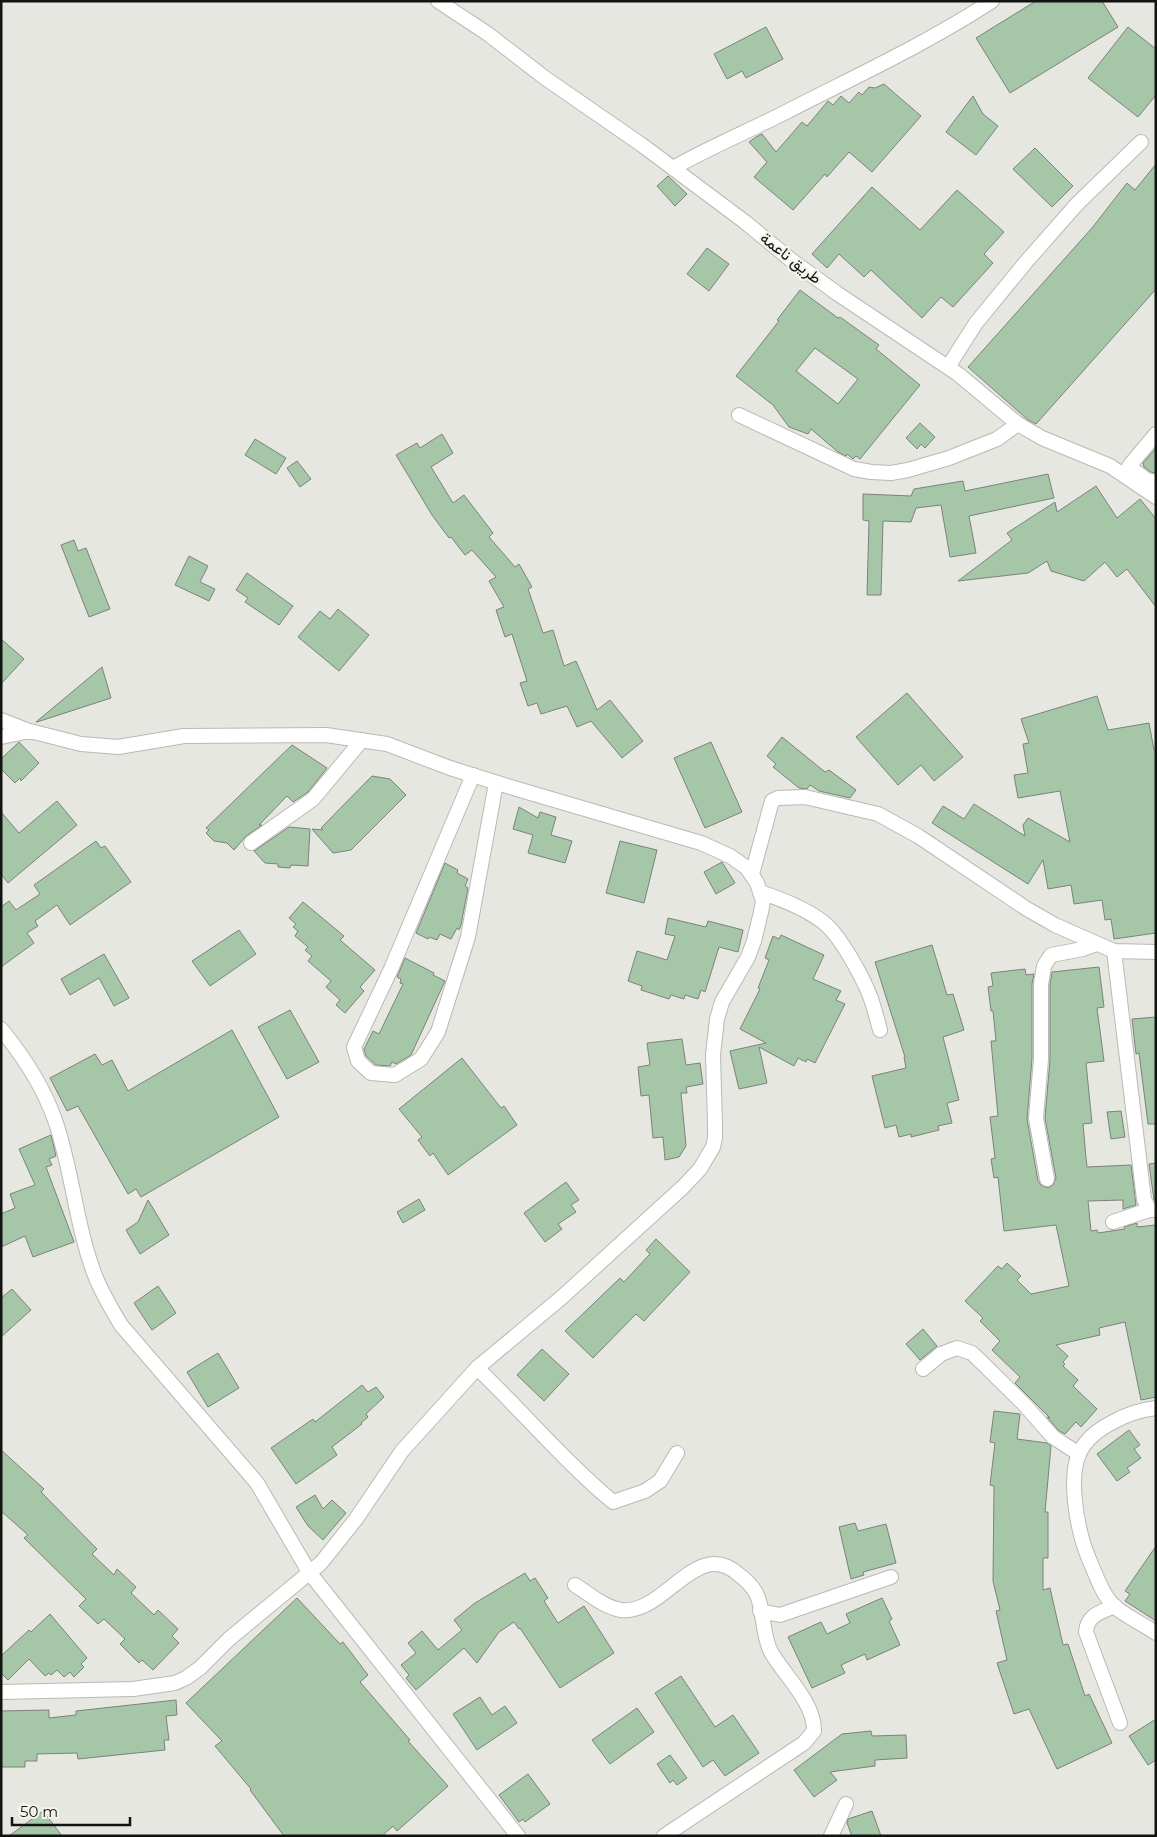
<svg xmlns="http://www.w3.org/2000/svg" width="1157" height="1837" font-family="Montserrat,Vazirmatn,sans-serif">
	<style>
		.building { fill: #a5c7a8; stroke: #7c827c; fill-rule: evenodd }
		.lines { fill: none; stroke-linecap: round; stroke-linejoin: round }
		.minor-casing { stroke: #b9bab3; stroke-width: 16 }
		.minor { stroke: #fff; stroke-width: 14 }
		.labels { text-anchor: middle; dominant-baseline: central; stroke-width: 4.5; stroke-linejoin: round; paint-order: stroke }
		.street-label { font-size: 16px; fill: #131411; stroke: #f3f5ed }
	</style>
	<rect width="100%" height="100%" fill="#e6e7e0"/>
	<g class="building">
		<path d="M1036 1H1102L1118 27 1010 93 976 38Z"/>
		<path d="M766 27 783 59 746 78 742 71 727 79 714 54Z"/>
		<path d="M1128 27 1156 49V95L1138 117 1088 78Z"/>
		<path d="M884 84 921 116 872 172 849 152 827 177 825 174 793 210 754 177 767 162 749 142 756 137 762 134 776 152 802 122 807 126 828 101 833 105 841 96 849 103 859 92 862 95 869 87 875 88Z"/>
		<path d="M973 96 983 114 998 126 976 155 946 132Z"/>
		<path d="M1035 148 1073 186 1052 207 1013 169Z"/>
		<path d="M1156 164V289L1036 424 1028 420 968 367 1092 228 1127 183 1135 190Z"/>
		<path d="M668 176 687 194 675 206 657 186Z"/>
		<path d="M872 187 920 230 957 190 1004 232 984 254 993 263 953 307 941 297 922 318 871 270 864 277 839 254 827 268 812 254Z"/>
		<path d="M707 248 729 264 709 291 687 274Z"/>
		<path d="M800 290 838 318 840 317 879 345 876 349 920 385 860 459 856 456 853 459 847 454 846 456 838 452 811 429 808 434 789 427 773 405 736 376 779 321 777 320ZM815 348 858 379 838 404 796 371Z"/>
		<path d="M920 423 935 437 925 448 921 444 917 449 906 438Z"/>
		<path d="M442 434 453 453 431 467 453 503 464 495 493 533 489 537 515 567 519 564 532 587 528 589 543 633 553 630 564 666 576 661 597 710 610 700 643 741 622 758 591 721 577 727 567 706 541 714 537 703 528 706 520 683 527 681 512 634 505 637 496 610 504 607 489 581 496 577 472 550 465 555 451 537 449 538 432 515 396 455 417 443 420 448Z"/>
		<path d="M255 439 286 458 276 474 245 455Z"/>
		<path d="M1156 448V473L1151 472 1144 467 1143 463Z"/>
		<path d="M297 461 311 479 300 487 287 468Z"/>
		<path d="M1048 474 1054 498 969 516 976 553 950 557 941 505 916 508 911 522 883 521 881 595H867L869 521 863 520V494L911 496 914 489 963 481 965 491Z"/>
		<path d="M1096 486 1117 518 1140 499 1156 519V607L1127 569 1117 577 1105 562 1084 581 1051 571 1047 561 1028 573 958 581 1012 540 1007 533 1055 502 1057 512Z"/>
		<path d="M74 540 78 551 86 548 110 609 89 617 61 545Z"/>
		<path d="M189 556 208 566 200 582 215 589 209 601 175 585Z"/>
		<path d="M247 573 293 606 279 625 245 602 248 598 236 590Z"/>
		<path d="M338 609 369 635 339 671 298 637 320 611 330 619Z"/>
		<path d="M1 639 24 659 1 684Z"/>
		<path d="M102 667 111 698 37 722H36Z"/>
		<path d="M907 693 963 757 934 781 921 765 898 785 856 737Z"/>
		<path d="M1097 696 1108 730 1149 723 1154 750H1156V933L1114 939 1111 919 1105 920 1102 900 1074 904 1071 885 1048 889 1043 860 1028 884 932 823 943 806 964 819 974 804 1025 836 1023 825 1028 818 1070 842 1060 791 1018 798 1014 775 1028 773 1023 744 1029 743 1021 719Z"/>
		<path d="M782 737 825 772 829 770 856 790 850 798 819 791 810 785 807 789 799 788 773 767 776 764 767 756Z"/>
		<path d="M19 742 39 763 21 781 20 778 15 783 1 769V759Z"/>
		<path d="M711 742 742 812 705 828 674 758Z"/>
		<path d="M292 745 327 768 308 792 293 802 287 796 259 825H262L246 836 234 850 227 843 214 841 206 833 209 830 206 828Z"/>
		<path d="M372 776 390 779 406 795 351 850 333 853 312 829 323 830 321 828Z"/>
		<path d="M57 801 77 825 8 883 1 874V812L19 833Z"/>
		<path d="M519 807 538 818 540 812 556 817 551 835 572 841 565 863 528 853 533 835 513 829Z"/>
		<path d="M289 827 310 829 308 866 291 865 290 868 278 867V864L265 863 254 851Z"/>
		<path d="M96 841 101 848 105 846 131 882 70 925 57 905 35 921 38 926 27 933 34 943 1 967V907L9 901 16 910 40 894 34 885Z"/>
		<path d="M620 841 657 850 644 903 606 893Z"/>
		<path d="M722 862 735 883 716 894 704 872Z"/>
		<path d="M445 863 458 870 457 873 468 879 465 886 468 888 461 925 459 930 457 928 451 939 440 934 437 940 429 937 428 939 416 933Z"/>
		<path d="M303 902 344 936 340 940 375 970 360 987 364 991 345 1013 336 1005 340 1000 326 987 331 981 308 961 312 956 305 950 308 947 295 936 298 931 293 927 296 924 289 918Z"/>
		<path d="M668 918 706 927 708 921 743 930 738 952 719 947 705 992 701 990 698 999 685 995 684 999 671 995 669 999 641 990 642 986 628 981 637 951 667 960 675 936 665 934Z"/>
		<path d="M239 930 256 954 210 986 192 961Z"/>
		<path d="M781 935 824 955 813 979 841 991 836 1000 845 1004 815 1063 807 1059 806 1062 798 1058 794 1066 759 1047 767 1083 739 1089 730 1051 766 1043 740 1029 760 989 758 988 769 960 765 958 773 936 779 939Z"/>
		<path d="M932 945 947 995 953 994 964 1030 943 1037 959 1100 947 1103 952 1123 938 1126 939 1130 911 1137V1134L899 1137 896 1125 885 1128 872 1076 906 1068 904 1057H905L875 962Z"/>
		<path d="M104 954 129 998 114 1006 99 978 70 995 61 979Z"/>
		<path d="M405 958 434 973 433 975 445 981 411 1055 396 1064 392 1062 390 1066 376 1065 366 1056 364 1049 373 1031 379 1034 403 984 400 983 401 979 397 977Z"/>
		<path d="M1099 967 1104 1007 1097 1008 1104 1061 1086 1063 1092 1123 1083 1124 1086 1158 1087 1167 1131 1165 1136 1205 1123 1209V1200L1088 1201 1091 1231 1097 1230 1098 1233 1125 1229 1124 1227 1137 1223V1227L1156 1225V1397L1141 1400 1125 1322 1099 1328 1100 1335 1056 1345 1068 1356 1063 1362 1065 1364 1063 1366 1078 1380 1073 1386 1097 1409 1081 1427 1076 1422 1065 1434 1058 1430 1047 1417 1050 1418 1015 1383 1020 1377 992 1350 1000 1341 980 1321 983 1318 965 1301 998 1266 1002 1269 1007 1263 1021 1276 1017 1280 1031 1294 1069 1286 1056 1225 1004 1231 998 1177 994 1178 991 1159 995 1158 990 1117 998 1116 991 1041H996L993 1011H991L988 987 993 986 991 973 1025 969 1026 975 1034 974 1032 984V1059L1027 1119 1038 1181 1041 1185 1048 1188 1053 1185 1056 1178 1045 1118 1050 1060V985L1052 972Z"/>
		<path d="M290 1010 319 1062 287 1079 258 1027Z"/>
		<path d="M1156 1017V1124H1148L1139 1053 1136 1054 1132 1019Z"/>
		<path d="M232 1030 279 1117 141 1197 136 1189 128 1194 78 1106 67 1111 50 1078 95 1054 102 1065 112 1060 128 1091Z"/>
		<path d="M682 1039 686 1065 700 1063 703 1084 686 1087 687 1093H681L686 1146 679 1157 665 1160 663 1137 653 1138 649 1095 641 1096 638 1067 650 1065 647 1043Z"/>
		<path d="M462 1058 501 1108 504 1106 517 1125 448 1175 433 1153 430 1156 418 1140 422 1137 399 1109Z"/>
		<path d="M1121 1111 1125 1137 1111 1139 1107 1112Z"/>
		<path d="M51 1135 56 1156 49 1159 52 1165 46 1167 74 1242 33 1257 25 1236 1 1247V1214L15 1208 10 1194 35 1185 19 1149Z"/>
		<path d="M1156 1163V1199L1154 1200 1149 1164Z"/>
		<path d="M566 1182 579 1200 571 1205 576 1212 558 1224 562 1229 545 1242 524 1213Z"/>
		<path d="M419 1199 425 1210 403 1223 397 1212Z"/>
		<path d="M148 1200 169 1235 140 1254 126 1230 138 1222Z"/>
		<path d="M656 1239 690 1272 644 1321 636 1314 593 1358 565 1331 620 1278 624 1282 650 1254 646 1250Z"/>
		<path d="M158 1286 176 1313 152 1330 134 1303Z"/>
		<path d="M12 1289 31 1310 1 1337V1298Z"/>
		<path d="M923 1329 937 1346 920 1360 906 1344Z"/>
		<path d="M542 1349 569 1374 544 1401 517 1375Z"/>
		<path d="M218 1353 239 1388 208 1407 187 1372Z"/>
		<path d="M362 1385 368 1392 376 1387 384 1397 366 1414 368 1417 361 1423 362 1424 332 1447 337 1455 296 1484 271 1448 313 1419 315 1422Z"/>
		<path d="M994 1411 1020 1414 1017 1439 1047 1443 1051 1446 1045 1512H1048V1558H1043V1590L1050 1588 1063 1645 1068 1644 1085 1696 1089 1694 1112 1743 1057 1769 1029 1709 1014 1714 997 1663 1007 1660 996 1611 1000 1610 993 1581 994 1486 990 1485 995 1443 990 1442Z"/>
		<path d="M1129 1430 1140 1445 1134 1449 1141 1458 1127 1468 1130 1472 1117 1481 1097 1454Z"/>
		<path d="M1 1450 44 1489 41 1492 97 1549 92 1554 114 1575 117 1569 136 1587 131 1593 154 1615 158 1610 178 1629 172 1636 179 1643 153 1670 142 1660 139 1663 120 1644 125 1639 104 1619 98 1624 79 1606 86 1599 24 1538 28 1535 1 1511Z"/>
		<path d="M315 1495 323 1509 332 1500 346 1513 323 1540 308 1526 296 1507Z"/>
		<path d="M855 1523 858 1531 886 1524 896 1563 863 1572 864 1575 851 1579 839 1527Z"/>
		<path d="M1156 1546V1621L1125 1601 1130 1594 1125 1591Z"/>
		<path d="M525 1573 530 1581 535 1578 548 1598 544 1601 558 1623 584 1606 614 1653 560 1688 520 1628 519 1629 514 1622 499 1632 477 1663 464 1648 416 1690 406 1678 409 1675 401 1665 416 1653 408 1643 422 1631 438 1650 462 1630 454 1620 475 1603Z"/>
		<path d="M297 1598 340 1644 343 1642 368 1675 360 1682 410 1740 408 1741 448 1786 397 1831 393 1826 382 1836H284L250 1790 251 1789 215 1746 222 1741 186 1703Z"/>
		<path d="M882 1598 892 1619 889 1621 900 1645 867 1660 865 1654 841 1665 845 1673 812 1688 788 1637 821 1622 827 1634 850 1623 846 1614Z"/>
		<path d="M50 1614 87 1658 81 1664 84 1667 74 1677 70 1672 64 1677 57 1670 51 1675 49 1673 45 1676 29 1659 8 1680 1 1673V1656L29 1630 31 1632Z"/>
		<path d="M681 1676 715 1727 733 1715 759 1753 725 1776 713 1760 703 1767 655 1693Z"/>
		<path d="M480 1697 492 1715 505 1706 517 1723 477 1750 453 1714Z"/>
		<path d="M176 1700 177 1715 166 1716 169 1740H164L165 1750 78 1759 77 1753 37 1754V1761H25V1767H1V1711L49 1710V1718L76 1715V1711Z"/>
		<path d="M637 1708 654 1732 610 1764 592 1740Z"/>
		<path d="M1156 1719V1760L1148 1765 1129 1736Z"/>
		<path d="M871 1731 872 1736 906 1735 907 1758 875 1760V1766L830 1772 837 1780 814 1797 794 1770 842 1734Z"/>
		<path d="M670 1755 687 1778 677 1785 673 1780 670 1783 657 1764Z"/>
		<path d="M528 1774 550 1804 525 1822 523 1819 519 1822 499 1795Z"/>
		<path d="M43 1811 62 1836H9Z"/>
		<path d="M872 1811 881 1836H852L847 1823 848 1819Z"/>
	</g>
	<g class="lines">
		<defs>
			<g id="minor">
				<path d="M438 1 488 34 545 78 642 145 745 222 791 260 838 294 958 374 1018 424 1042 438 1110 466 1156 497"/>
				<path d="M673 168C710 147 749 131 786 112 856 76 926 44 992 1"/>
				<path d="M948 367 976 323 1026 262 1077 204 1141 142"/>
				<path d="M739 415 854 469 871 472 891 473 908 470 949 458 997 439 1018 424"/>
				<path d="M1135 471 1147 480 1156 482"/>
				<path d="M1124 475 1130 465 1156 434"/>
				<path d="M1 720 29 731"/>
				<path d="M1 737 30 731 81 744 118 747 184 736 326 735 387 744 450 768 517 789 701 843 730 856 747 868 757 883 763 901 761 912 754 941 748 957 722 1002 717 1019 713 1055 715 1124V1138L713 1147 700 1169 683 1187 561 1298 477 1368 402 1451 356 1519 321 1563 229 1639 200 1668 186 1678 175 1683 133 1689 1 1692"/>
				<path d="M473 775 391 969 354 1047 358 1061 371 1073 395 1075 421 1059 438 1032 468 937 496 783"/>
				<path d="M251 843 313 799 362 740"/>
				<path d="M752 874 772 801 778 798 805 797 878 814 918 836 1027 909 1055 925 1114 951 1156 952"/>
				<path d="M760 892C781 899 805 908 823 922 840 935 862 976 870 996 874 1007 877 1019 880 1030"/>
				<path d="M1114 951 1144 1199 1149 1210H1156"/>
				<path d="M1 1029C24 1057 43 1086 55 1120 73 1172 76 1228 96 1278 103 1295 112 1310 121 1325L257 1483 309 1572 518 1836"/>
				<path d="M1047 1179 1036 1118 1041 1059V984L1044 966 1051 955 1083 949 1097 944"/>
				<path d="M1113 1222 1149 1210"/>
				<path d="M477 1368C523 1412 564 1461 613 1502L645 1491 660 1481 677 1453"/>
				<path d="M923 1369 941 1354 957 1348 972 1353 1023 1403 1053 1437 1079 1454"/>
				<path d="M1156 1408C1140 1410 1127 1414 1113 1422 1077 1440 1071 1463 1075 1501 1077 1521 1081 1540 1089 1559 1096 1575 1102 1594 1114 1606 1124 1615 1144 1625 1156 1633"/>
				<path d="M575 1585C589 1594 604 1607 621 1610 665 1615 696 1537 738 1574 745 1579 752 1586 756 1593 764 1607 762 1636 771 1652 784 1675 815 1703 814 1731L804 1743 664 1836"/>
				<path d="M1115 1606C1101 1612 1087 1615 1086 1632L1120 1723"/>
				<path d="M760 1611 780 1615 891 1577"/>
				<path d="M831 1836 846 1804"/>
			</g>
		</defs>
		<use href="#minor" class="minor-casing"/>
		<use href="#minor" class="minor"/>
	</g>
	<g class="labels">
		<g class="street-label">
			<text transform="translate(791 258) rotate(38)">طريق ناعمة</text>
		</g>
	</g>
	<rect width="1157" height="1837" fill="none" stroke="#131411" stroke-width="5"/>
	<path d="M12 1817v8h118v-8" fill="none" stroke="#131411" stroke-width="2.5"/>
	<text x="20" y="1817" font-size="15" fill="#131411" stroke="#f3f5ed" stroke-width="4" paint-order="stroke">50 m</text>
</svg>
